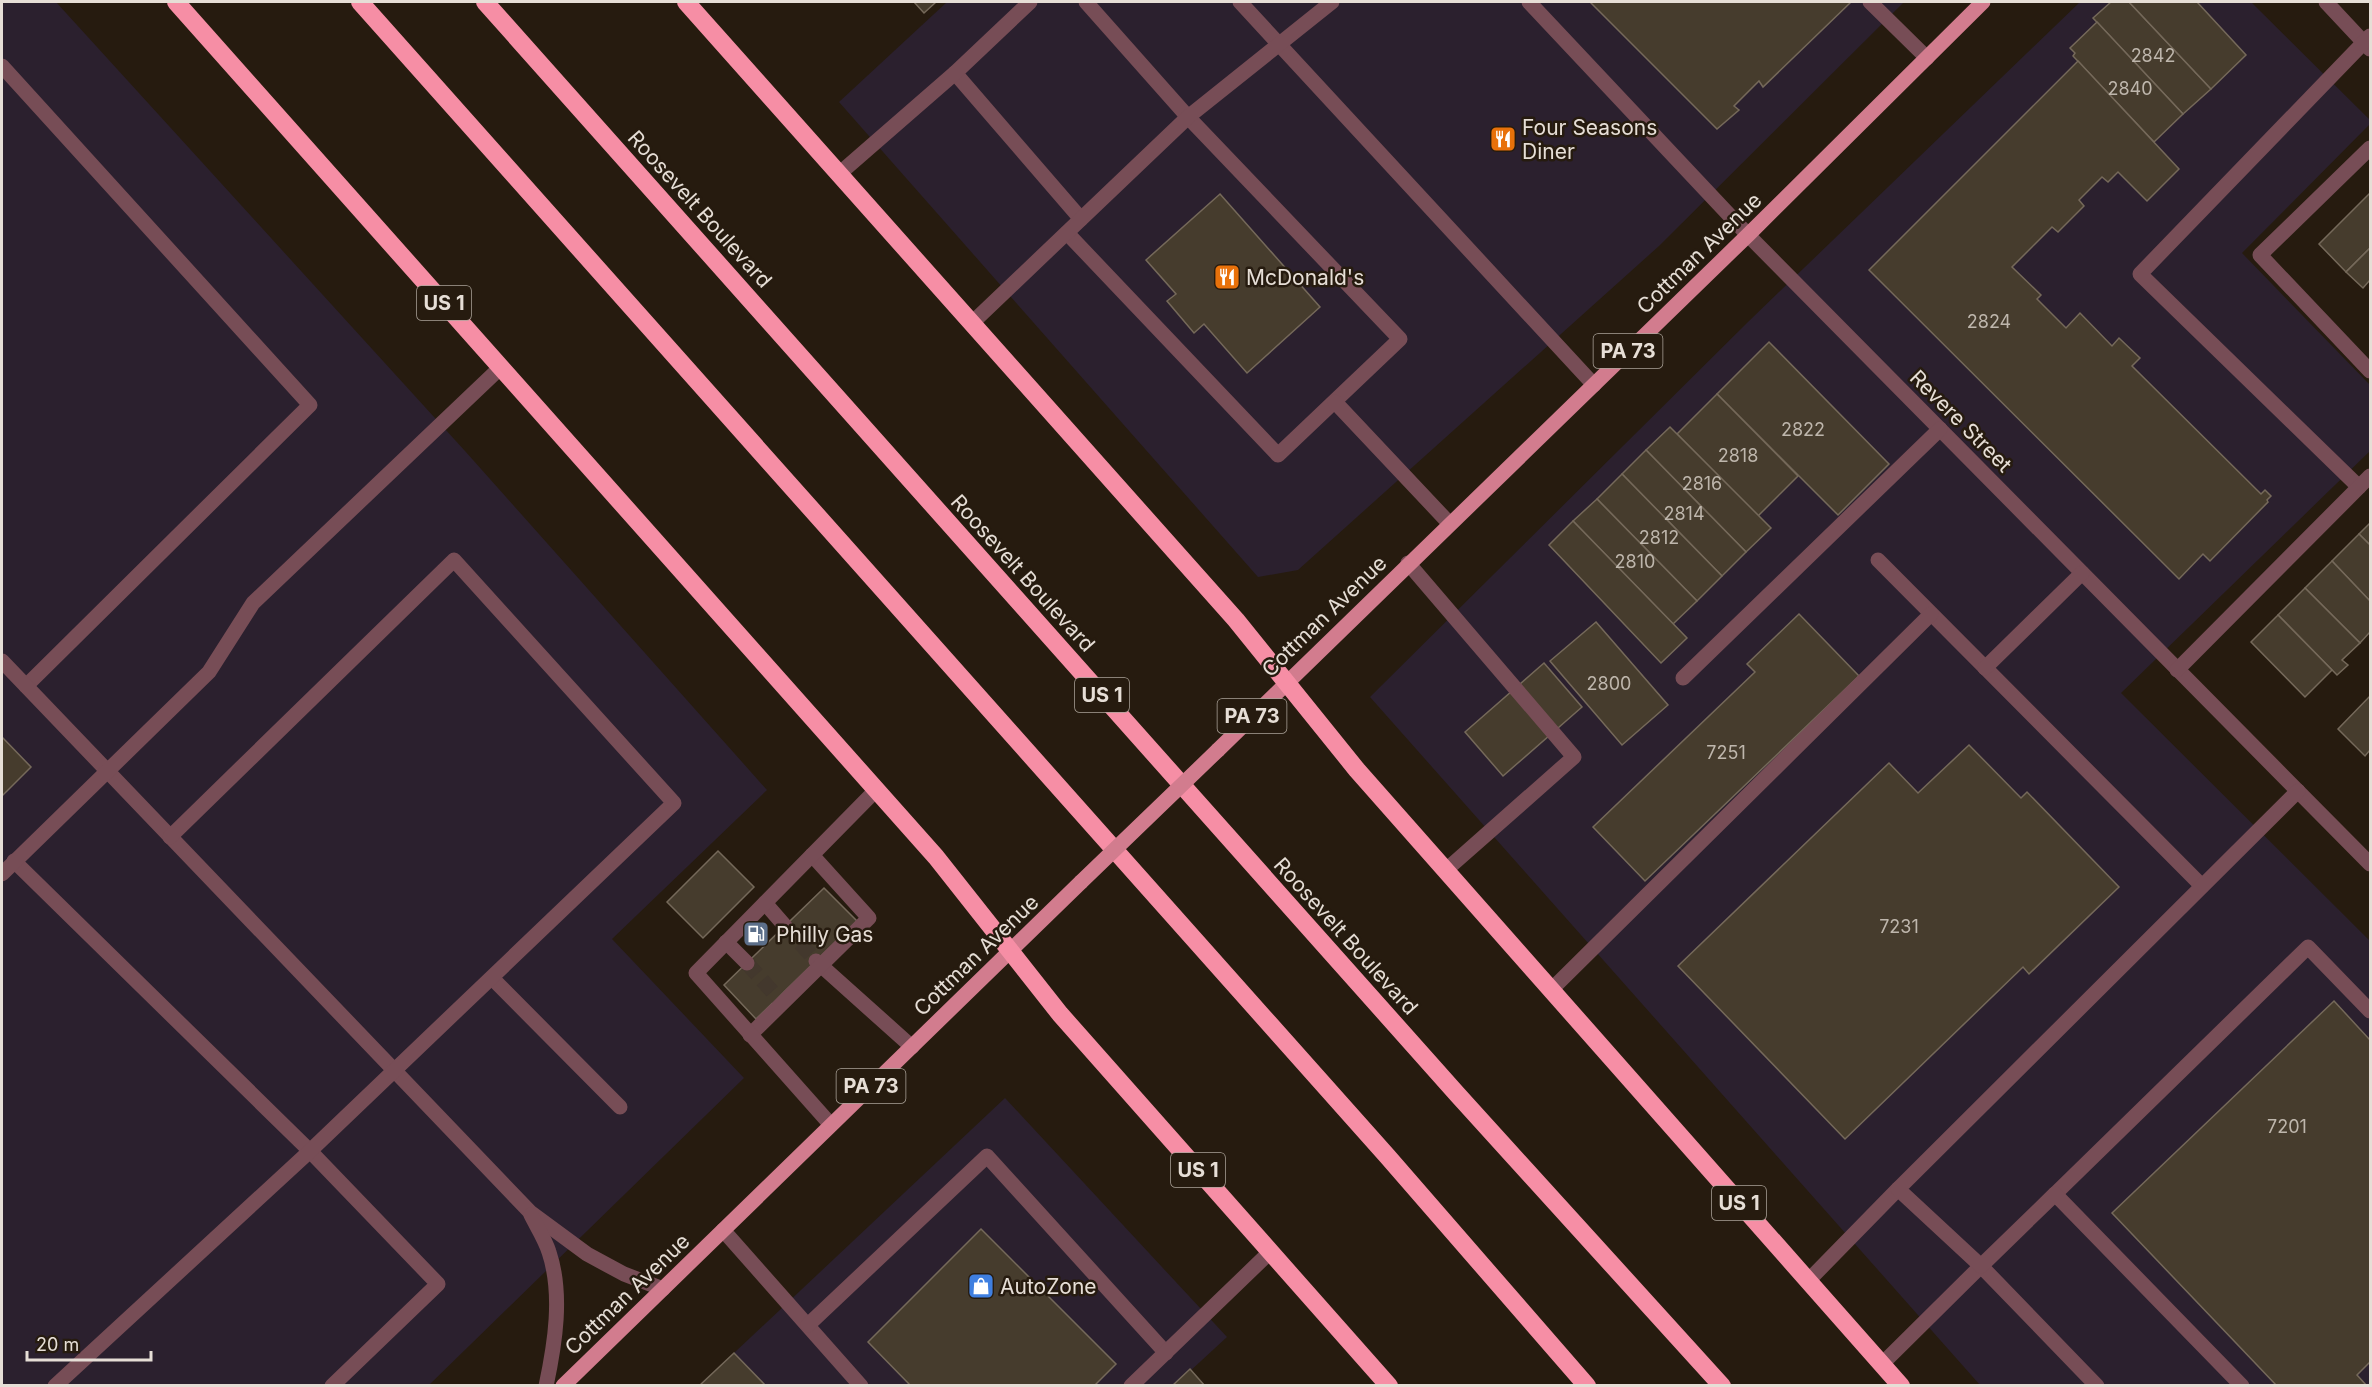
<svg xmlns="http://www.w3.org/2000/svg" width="2372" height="1387" font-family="Inter,sans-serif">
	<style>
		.commercial { fill: #2b202e }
		.building { fill: #463c2d; stroke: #75695a; stroke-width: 1.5 }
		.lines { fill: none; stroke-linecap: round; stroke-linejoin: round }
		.minor-tunnel { stroke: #43382d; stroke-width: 15; stroke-dasharray: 15 8; stroke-linecap: butt }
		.minor { stroke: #774d56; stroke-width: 15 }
		.major { stroke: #d27c8e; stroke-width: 15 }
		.highway { stroke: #f68ea5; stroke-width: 18 }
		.major-bridge { stroke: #d27c8e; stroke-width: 15 }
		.labels { text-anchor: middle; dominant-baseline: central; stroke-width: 5; stroke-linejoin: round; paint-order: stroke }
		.number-label { font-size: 18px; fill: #beb6ac }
		.shield { fill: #261b0f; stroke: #aca49a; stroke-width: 1.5 }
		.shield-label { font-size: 20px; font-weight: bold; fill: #e6ded6 }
		.poi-label { font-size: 21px; fill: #e6ded6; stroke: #261b0f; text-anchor: start }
		.street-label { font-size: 21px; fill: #e6ded6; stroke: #261b0f }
	</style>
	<rect width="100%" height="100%" fill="#261b0f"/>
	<g class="commercial">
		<path d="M2 2H56L465 451 767 790 612 939 744 1078 429 1385 2 1386Z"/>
		<path d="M947 2H1904L1659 246 1298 570 1258 577 839 102Z"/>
		<path d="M2080 2H2251L2370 120V124L2242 253 2370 385V451L2121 693 2370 941V1385H1980L1370 697 1749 321Z"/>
		<path d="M1005 1098 1227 1337 1175 1385 699 1386Z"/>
	</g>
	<g class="building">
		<path d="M914 2H936L924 13Z"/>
		<path d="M1590 2H1849L1850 3 1763 87 1759 81 1734 106 1739 110 1717 129Z"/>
		<path d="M2111 2H2129L2211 89 2183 114 2093 18Z"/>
		<path d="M2129 2H2197L2246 55 2211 89Z"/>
		<path d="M2097 22 2183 114 2154 142 2073 56 2075 53 2070 48Z"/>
		<path d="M2078 61 2179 169 2147 201 2118 172 2108 182 2102 177 2079 200 2084 206 2058 232 2052 227 2012 267 2041 295 2037 299 2066 328 2080 313 2112 346 2119 338 2140 358 2132 366 2261 494 2265 490 2271 496 2267 500 2268 502 2210 561 2203 554 2179 579 1869 270Z"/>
		<path d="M2370 193V248L2346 272 2319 244Z"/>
		<path d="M1220 194 1320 307 1247 373 1204 324 1194 333 1167 301 1176 294 1146 260Z"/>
		<path d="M2370 248V280L2363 288 2346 272Z"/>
		<path d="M1769 342 1889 464 1838 515 1717 394Z"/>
		<path d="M1717 394 1798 476 1758 516 1677 434Z"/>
		<path d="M1670 427 1771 528 1746 552 1646 450Z"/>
		<path d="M1646 450 1746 552 1722 576 1622 474Z"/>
		<path d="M1622 474 1722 576 1697 601 1597 499Z"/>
		<path d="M1597 499 1697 601 1673 624 1573 521Z"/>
		<path d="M1573 521 1687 638 1661 663 1549 545Z"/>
		<path d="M2370 523V545L2359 534Z"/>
		<path d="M2359 534 2370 545V601L2332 561Z"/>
		<path d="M2332 561 2370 601V632L2360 643 2305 588Z"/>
		<path d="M2305 588 2360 643 2342 660 2348 665 2337 675 2278 615Z"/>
		<path d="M1799 614 1859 676 1645 881 1593 827 1755 672 1747 664Z"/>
		<path d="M2278 615 2332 670 2305 697 2251 642Z"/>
		<path d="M1596 622 1668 705 1622 745 1550 661Z"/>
		<path d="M1544 663 1582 707 1503 776 1465 732Z"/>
		<path d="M2370 696V750L2365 756 2338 729Z"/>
		<path d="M2 737 31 767 2 796Z"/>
		<path d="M1969 745 2021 798 2027 792 2119 887 2029 974 2023 967 1845 1139 1678 966 1889 763 1918 793Z"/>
		<path d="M718 851 754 887 703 938 667 902Z"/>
		<path d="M824 888 857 921 756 1019 724 985Z"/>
		<path d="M2334 1001 2370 1040V1362L2357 1375 2367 1386H2277L2112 1213Z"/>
		<path d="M981 1229 1116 1364 1094 1386H911L868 1342Z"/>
		<path d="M734 1353 766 1386H699Z"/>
		<path d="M1190 1369 1205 1386H1172Z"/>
	</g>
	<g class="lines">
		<g class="minor-tunnel">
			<path d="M785 926 816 961"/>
			<path d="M747 963 778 998"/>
		</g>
		<g class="minor">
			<path d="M1240 2 1594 385"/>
			<path d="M1529 2 1748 235 2370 864"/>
			<path d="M1870 2 1927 58"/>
			<path d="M2326 2 2370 49"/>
			<path d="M2 66 310 405 26 686"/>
			<path d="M955 73 1081 219"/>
			<path d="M2370 148 2260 255 2370 371"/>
			<path d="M839 174 955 73 1030 2"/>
			<path d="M1067 233 1278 455 1400 339 1188 117 1086 2"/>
			<path d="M972 323 1188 117 1332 2"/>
			<path d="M1335 402 1449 523"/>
			<path d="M2359 487 2140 274 2370 36"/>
			<path d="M1878 560 2202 886"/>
			<path d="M1408 563 1574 757 1446 870"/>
			<path d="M2 661 530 1212 587 1254 624 1274 663 1289"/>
			<path d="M1985 668 2082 573"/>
			<path d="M2177 670 2370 476"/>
			<path d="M1683 678 1940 429"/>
			<path d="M14 861 310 1151 438 1284 332 1386"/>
			<path d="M2 874 209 672 253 603 501 367"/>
			<path d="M765 903 785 926"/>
			<path d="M726 942 747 963"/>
			<path d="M816 961 912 1047"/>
			<path d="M492 978 620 1107"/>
			<path d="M1551 990 1931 614"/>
			<path d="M750 1035 869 918 812 855"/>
			<path d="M831 1125 696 973 877 789"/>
			<path d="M2055 1194 2308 947 2370 1011"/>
			<path d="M531 1215C537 1227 545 1239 549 1252 563 1294 555 1344 546 1386"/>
			<path d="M723 1230 861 1386"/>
			<path d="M1808 1281 1898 1189"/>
			<path d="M808 1325 987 1156 1166 1353"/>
			<path d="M1882 1364 1981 1266 2097 1386"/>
			<path d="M55 1386 310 1151 674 803 454 560 170 837"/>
			<path d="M1131 1386 1270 1252"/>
			<path d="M2242 1386 2055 1194 1981 1266 1898 1189 2298 791"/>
		</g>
		<g class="major">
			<path d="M1218 750 1748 235 1983 2"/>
			<path d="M563 1386 1081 882"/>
		</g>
		<g class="highway">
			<path d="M176 2 936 857 1060 1014 1389 1386"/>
			<path d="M360 2 1388 1157 1587 1386"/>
			<path d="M485 2 1457 1094 1722 1386"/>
			<path d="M686 2 1236 620 1357 770 1901 1386"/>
		</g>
		<path class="major-bridge" d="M1081 882 1218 750"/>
	</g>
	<defs>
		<symbol id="restaurant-square" viewBox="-11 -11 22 22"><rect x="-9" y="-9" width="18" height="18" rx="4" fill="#e8710a" stroke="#261b0f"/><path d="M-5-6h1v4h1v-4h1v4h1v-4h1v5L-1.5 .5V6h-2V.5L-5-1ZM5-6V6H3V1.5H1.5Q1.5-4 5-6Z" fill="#fff"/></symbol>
		<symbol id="fuel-square" viewBox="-11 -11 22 22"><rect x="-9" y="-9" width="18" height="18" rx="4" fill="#5c6f8a" stroke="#261b0f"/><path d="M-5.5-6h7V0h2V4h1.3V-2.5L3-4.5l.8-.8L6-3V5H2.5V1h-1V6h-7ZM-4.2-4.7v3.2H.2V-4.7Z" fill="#fff"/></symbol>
		<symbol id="shop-square" viewBox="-11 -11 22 22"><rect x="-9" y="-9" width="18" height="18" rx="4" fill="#3f7fe0" stroke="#261b0f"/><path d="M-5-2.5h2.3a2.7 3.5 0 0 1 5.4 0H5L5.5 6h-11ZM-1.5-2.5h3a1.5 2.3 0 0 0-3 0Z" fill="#fff"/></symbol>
	</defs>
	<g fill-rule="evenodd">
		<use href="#restaurant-square" x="1488" y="124" width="30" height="30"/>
		<use href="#restaurant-square" x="1212" y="262" width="30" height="30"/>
		<use href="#fuel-square" x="741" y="919" width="30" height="30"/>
		<use href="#shop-square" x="966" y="1271" width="30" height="30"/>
	</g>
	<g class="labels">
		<g class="number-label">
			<text x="2153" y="55">2842</text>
			<text x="2130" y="88">2840</text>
			<text x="1989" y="321">2824</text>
			<text x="1803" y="429">2822</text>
			<text x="1738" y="455">2818</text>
			<text x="1702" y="483">2816</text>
			<text x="1684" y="513">2814</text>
			<text x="1659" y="537">2812</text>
			<text x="1635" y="561">2810</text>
			<text x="1609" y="683">2800</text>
			<text x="1726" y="752">7251</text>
			<text x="1899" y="926">7231</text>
			<text x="2287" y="1126">7201</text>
		</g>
		<g class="shield">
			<rect x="417" y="286" width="54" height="34" rx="4.5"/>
			<rect x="1593.5" y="334" width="69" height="34" rx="4.5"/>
			<rect x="1075" y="678" width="54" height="34" rx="4.5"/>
			<rect x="1217.5" y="699" width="69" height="34" rx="4.5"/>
			<rect x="836.5" y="1069" width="69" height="34" rx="4.5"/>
			<rect x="1171" y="1153" width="54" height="34" rx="4.5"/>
			<rect x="1712" y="1186" width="54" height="34" rx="4.5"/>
		</g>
		<g class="shield-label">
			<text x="444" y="303">US 1</text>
			<text x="1628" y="351">PA 73</text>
			<text x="1102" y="695">US 1</text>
			<text x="1252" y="716">PA 73</text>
			<text x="871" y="1086">PA 73</text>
			<text x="1198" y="1170">US 1</text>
			<text x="1739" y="1203">US 1</text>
		</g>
		<g class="poi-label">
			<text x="1522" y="127">Four Seasons<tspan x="1522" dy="24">Diner</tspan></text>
			<text x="1246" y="277">McDonald's</text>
			<text x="776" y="934">Philly Gas</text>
			<text x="1000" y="1286">AutoZone</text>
		</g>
		<g class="street-label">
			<text transform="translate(700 209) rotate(48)">Roosevelt Boulevard</text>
			<text transform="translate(1699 253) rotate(-44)">Cottman Avenue</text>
			<text transform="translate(1961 421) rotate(45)">Revere Street</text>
			<text transform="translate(1023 573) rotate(48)">Roosevelt Boulevard</text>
			<text transform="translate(1324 616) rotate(-44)">Cottman Avenue</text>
			<text transform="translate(1346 936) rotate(48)">Roosevelt Boulevard</text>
			<text transform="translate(976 955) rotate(-44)">Cottman Avenue</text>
			<text transform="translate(627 1294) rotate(-44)">Cottman Avenue</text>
		</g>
	</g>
	<rect width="2372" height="1387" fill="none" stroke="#e6ded6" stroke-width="6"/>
	<path d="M27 1351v9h124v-9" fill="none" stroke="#e6ded6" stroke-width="3"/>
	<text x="36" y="1351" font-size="18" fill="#e6ded6" stroke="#261b0f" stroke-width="4.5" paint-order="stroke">20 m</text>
</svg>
